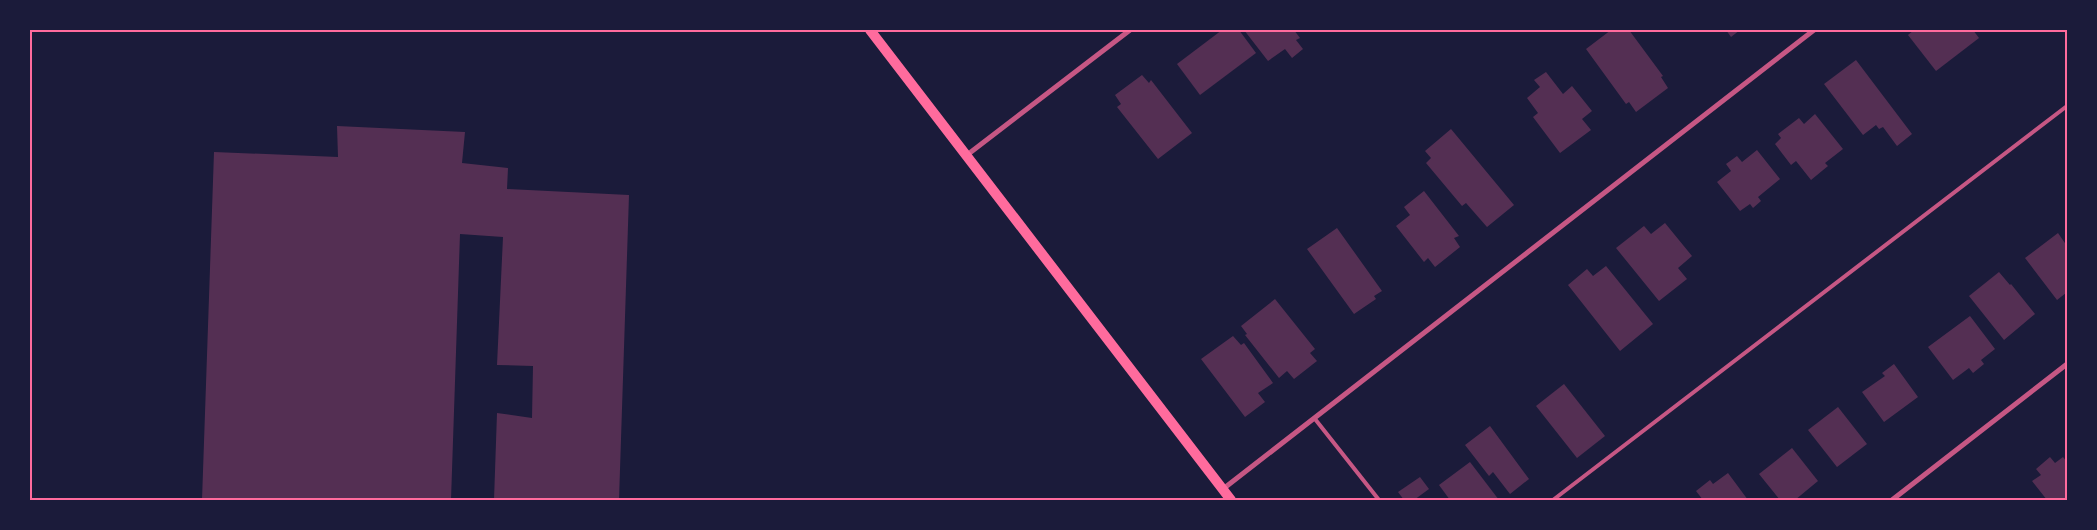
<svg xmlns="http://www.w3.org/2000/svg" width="2097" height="530" font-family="Barlow,sans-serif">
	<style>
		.building { fill: #542f53 }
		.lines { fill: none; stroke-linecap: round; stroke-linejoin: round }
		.service { stroke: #c65784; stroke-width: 4 }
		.minor { stroke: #c65784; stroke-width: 5 }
		.secondary { stroke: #ff6b9d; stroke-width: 10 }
		.neatline { fill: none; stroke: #ff6b9d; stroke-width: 2 }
	</style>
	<rect width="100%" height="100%" fill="#1b1b3a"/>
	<g class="building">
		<path d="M1222 30H1239L1256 53 1200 95 1177 64Z"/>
		<path d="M1244 30H1294L1300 38 1296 40 1303 49 1292 58 1285 49 1268 61Z"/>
		<path d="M1611 30 1616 32 1619 30H1629L1663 76 1661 77 1668 88 1636 112 1629 102 1626 104 1586 49Z"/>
		<path d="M1726 30H1740L1731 37Z"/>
		<path d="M1914 30H1973L1979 38 1936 71 1908 35Z"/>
		<path d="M1856 60 1912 134 1897 146 1883 127 1879 129 1876 125 1863 135 1824 84Z"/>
		<path d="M1546 72 1563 94 1572 86 1592 111 1582 119 1591 130 1560 153 1533 117 1538 113 1527 98 1540 87 1534 80Z"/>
		<path d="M1142 75 1149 83 1151 80 1192 133 1158 159 1117 107 1121 104 1115 95Z"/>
		<path d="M1815 114 1843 149 1825 163 1828 166 1811 180 1796 161 1791 165 1775 144 1781 138 1778 134 1799 118 1804 124Z"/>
		<path d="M337 126 465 132 462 163 508 168 507 189 629 195 619 500H494L497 413 532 418 533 366 497 365 503 237 460 234 451 500H202L214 152 338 157Z"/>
		<path d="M1451 129 1514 205 1487 227 1466 203 1462 206 1426 163 1431 158 1425 151Z"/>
		<path d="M1757 150 1780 179 1758 197 1761 201 1753 208 1750 204 1740 211 1717 182 1731 171 1726 164 1737 156 1742 162Z"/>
		<path d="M1424 191 1459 236 1454 238 1460 247 1435 267 1428 258 1424 262 1396 226 1410 215 1404 207Z"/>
		<path d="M1665 223 1692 256 1678 268 1687 279 1659 301 1616 248 1644 226 1651 234Z"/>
		<path d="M1337 228 1382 291 1374 296 1376 299 1354 314 1307 249Z"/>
		<path d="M2058 233 2067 246V295L2066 293 2057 300 2025 258Z"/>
		<path d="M1606 266 1653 324 1620 351 1568 285 1587 269 1593 276Z"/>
		<path d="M1999 272 2010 285 2011 284 2035 314 2004 340 1969 296Z"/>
		<path d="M1275 299 1315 349 1310 353 1317 361 1294 379 1287 371 1279 378 1245 335 1247 334 1241 326Z"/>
		<path d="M1970 316 1995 349 1981 360 1984 364 1973 373 1969 368 1953 380 1928 347Z"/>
		<path d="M1233 336 1241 345 1244 343 1273 383 1258 393 1265 402 1245 417 1201 359Z"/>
		<path d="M1894 364 1918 397 1884 422 1862 392 1885 376 1882 373Z"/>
		<path d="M1564 384 1605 436 1577 458 1536 406Z"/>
		<path d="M1838 407 1867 444 1837 467 1808 430Z"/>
		<path d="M1490 426 1529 479 1510 494 1493 472 1489 476 1465 445Z"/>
		<path d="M1792 448 1818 481 1795 500H1780L1759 474Z"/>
		<path d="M2050 457 2055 463 2063 457 2067 462V500H2047L2032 481 2041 475 2036 469Z"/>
		<path d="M1470 462 1499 500H1450L1439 485Z"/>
		<path d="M1728 473 1748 500H1703L1696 491 1710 480 1713 484Z"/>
		<path d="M1420 477 1429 489 1414 500H1404L1398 492Z"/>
	</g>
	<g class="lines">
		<g class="service">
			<path d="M1315 419 1379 500"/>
			<path d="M1553 500 2067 106"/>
		</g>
		<g class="minor">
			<path d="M967 155 1130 30"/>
			<path d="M1223 489 1814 30"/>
			<path d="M1892 500 2067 364"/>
		</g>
		<path class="secondary" d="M870 30 1231 500"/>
	</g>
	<rect width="2097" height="530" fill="none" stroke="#1b1b3a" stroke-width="62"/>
	<rect x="31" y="31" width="2035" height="468" class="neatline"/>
</svg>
